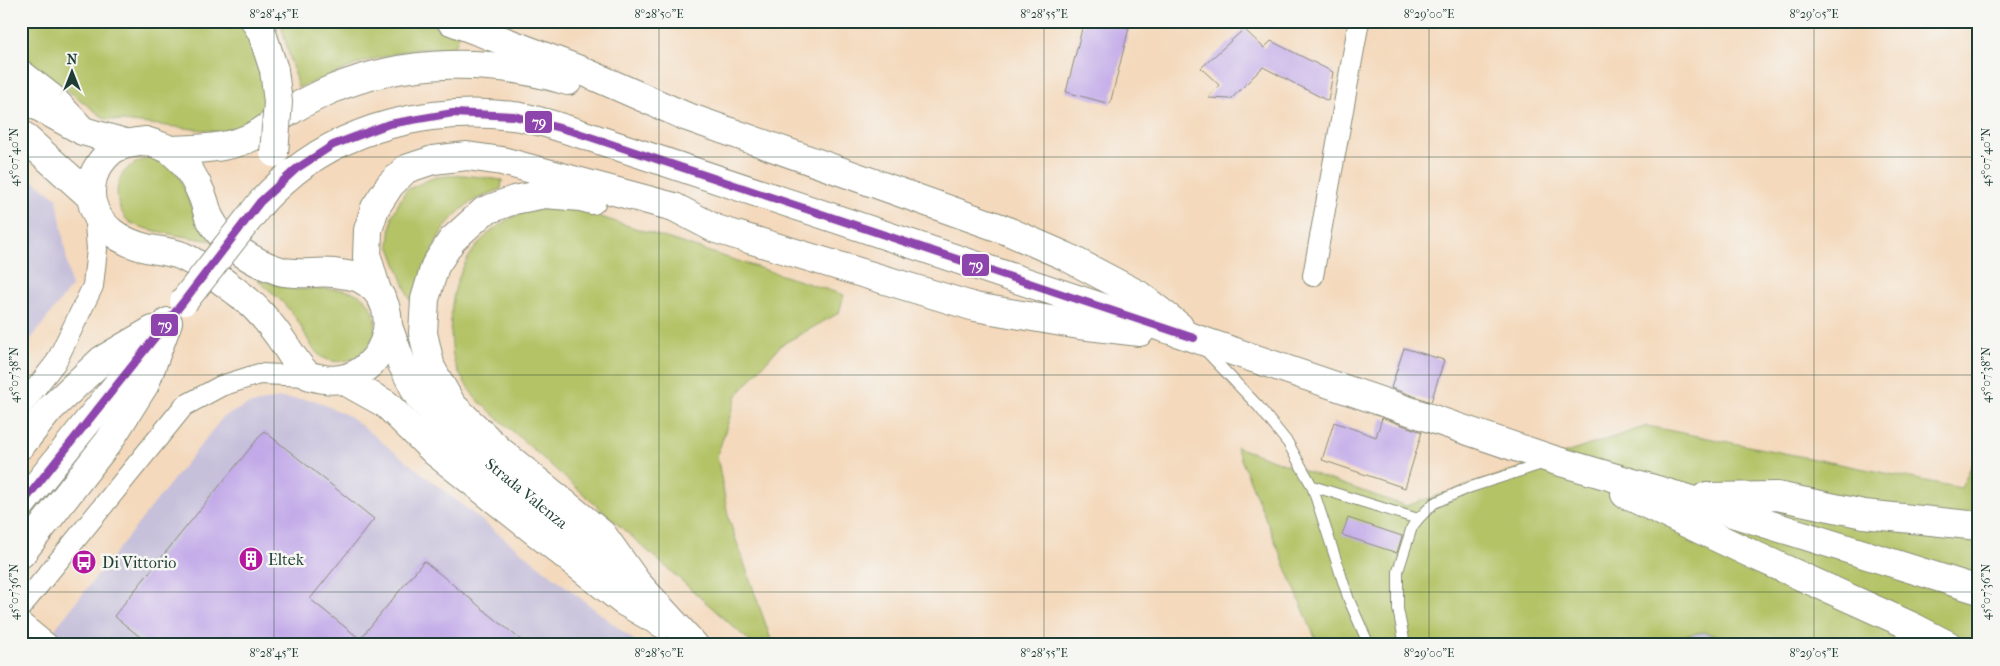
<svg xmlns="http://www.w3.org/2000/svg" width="2000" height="666" font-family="'IM FELL French Canon',serif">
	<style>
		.industrial { fill: #c6c0da }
		.green { fill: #b4c366; stroke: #6a804d }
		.building { fill: #c1a8e8 }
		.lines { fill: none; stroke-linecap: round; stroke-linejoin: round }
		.service-casing { stroke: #8a8b78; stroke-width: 12 }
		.minor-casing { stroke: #8a8b78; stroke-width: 22 }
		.secondary-casing { stroke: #8a8b78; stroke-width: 30 }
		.trunk-casing { stroke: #8a8b78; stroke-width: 30 }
		.motorway-casing { stroke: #8a8b78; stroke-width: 30 }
		.service { stroke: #fff; stroke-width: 10 }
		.minor { stroke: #fff; stroke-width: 20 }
		.secondary { stroke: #fff; stroke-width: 28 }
		.trunk { stroke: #fff; stroke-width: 28 }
		.motorway { stroke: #fff; stroke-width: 28 }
		.trunk-bridge-casing { stroke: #8a8b78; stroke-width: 30; stroke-linecap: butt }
		.trunk-bridge { stroke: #fff; stroke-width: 28 }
		.bus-1-casing { stroke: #f6f6f2; stroke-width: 11 }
		.bus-1 { stroke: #8e44ad; stroke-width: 8 }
		.ticks { fill: none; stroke: #1f3d34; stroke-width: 1; stroke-opacity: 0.45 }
		.labels { text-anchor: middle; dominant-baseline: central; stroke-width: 5; stroke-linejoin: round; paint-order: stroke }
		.street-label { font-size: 16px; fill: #1f3d34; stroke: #f6f6f2 }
		.poi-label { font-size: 16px; fill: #1f3d34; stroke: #f6f6f2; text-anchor: start }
		.line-badge { stroke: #f6f6f2; stroke-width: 2 }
		.badge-label { font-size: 14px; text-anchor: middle; font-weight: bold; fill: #fff }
		.neatline { fill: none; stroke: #1f3d34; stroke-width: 2 }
		.ticks-label { font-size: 12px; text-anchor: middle; fill: #1f3d34 }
	</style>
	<rect width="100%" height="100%" fill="#f6f6f2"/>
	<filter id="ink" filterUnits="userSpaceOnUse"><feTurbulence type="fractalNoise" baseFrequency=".02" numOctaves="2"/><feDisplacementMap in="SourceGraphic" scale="10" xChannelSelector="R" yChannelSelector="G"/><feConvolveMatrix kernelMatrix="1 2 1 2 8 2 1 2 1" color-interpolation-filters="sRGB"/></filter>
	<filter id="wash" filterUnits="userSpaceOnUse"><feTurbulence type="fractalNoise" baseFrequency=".0096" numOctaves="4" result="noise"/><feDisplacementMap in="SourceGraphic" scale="20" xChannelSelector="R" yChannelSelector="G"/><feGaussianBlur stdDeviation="1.12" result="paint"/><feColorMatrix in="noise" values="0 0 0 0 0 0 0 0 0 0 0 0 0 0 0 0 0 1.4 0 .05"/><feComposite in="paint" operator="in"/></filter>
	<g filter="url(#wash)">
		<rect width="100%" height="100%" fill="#f4d9bc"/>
		<g class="industrial">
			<path d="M21 171 57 198 71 287 21 352Z"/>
			<path d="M279 398 314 400 349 416 640 645H73L54 630 223 417 247 405Z"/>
			<path d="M1704 632 1745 645H1657L1672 638Z"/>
		</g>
		<g class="green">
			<path d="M21 21H245L259 50 267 108 229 133 105 119 21 54Z"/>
			<path d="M280 21H422L459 35 455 47 410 50 363 62 298 88Z"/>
			<path d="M148 158C179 164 179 177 190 204 195 218 203 229 212 241 195 238 140 231 128 221 120 213 115 197 118 185 122 169 133 163 148 158Z"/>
			<path d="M464 175 502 180 501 189C490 194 476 198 467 205 433 230 427 264 418 303L410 300 389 245 392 216 406 190 435 177Z"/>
			<path d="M544 209 582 211 844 295 839 313 781 345 737 395 717 456 729 520 773 645H754L475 398C468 387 458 374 454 361 452 353 452 343 451 334 448 283 469 237 517 215 525 211 535 211 544 209Z"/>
			<path d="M257 279C269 283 282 287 294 289 315 291 344 284 362 297 394 321 363 374 326 359 312 354 307 336 299 323 295 317 290 311 285 305 277 296 266 288 257 279Z"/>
			<path d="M1647 426 1961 488 1979 450V645H1745L1704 632 1672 638 1657 645H1318L1236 447 1406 506Z"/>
		</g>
		<g id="blocks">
			<g class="building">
				<path d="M1084 21H1103L1129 28 1110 104 1066 92Z"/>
				<path d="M1244 29 1264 48 1271 41 1333 72 1328 101 1263 67 1231 99 1208 98 1219 85 1201 68Z"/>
				<path d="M1404 348 1444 360 1431 402 1391 388Z"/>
				<path d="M1382 418 1422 432 1405 488 1322 460 1334 422 1376 437Z"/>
				<path d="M264 431 374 519 310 599 360 639 424 561 527 645H150L114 616Z"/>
				<path d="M1348 518 1402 536 1397 553 1342 535Z"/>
			</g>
		</g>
	</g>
	<g filter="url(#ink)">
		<use href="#blocks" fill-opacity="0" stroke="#8a8b78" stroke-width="1"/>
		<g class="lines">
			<defs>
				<g id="service">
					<path d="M1204 349 1259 407 1288 443 1312 486 1349 600 1369 645"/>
					<path d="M1312 486 1418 519"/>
					<path d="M1405 645 1398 609V571L1412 527 1418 519 1434 503 1471 487 1545 463"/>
				</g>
				<g id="minor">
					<path d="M1313 276 1359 21"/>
					<path d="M21 407 56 362 93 286 97 249 94 212"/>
					<path d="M21 607 184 406 221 386 259 374 309 376"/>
					<path d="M21 622 49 645"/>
				</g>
				<g id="secondary">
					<path d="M21 97 83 131 125 143"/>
					<path d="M21 134 90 196"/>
					<path d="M146 141C154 144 163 146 170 150 173 152 176 156 179 158 189 169 196 180 201 193 205 201 206 209 209 217 222 243 253 263 280 271 298 276 316 271 334 273 342 274 352 275 359 278 415 305 381 388 324 379 319 378 312 377 308 375 297 366 291 353 283 342 270 323 256 306 238 293 221 280 202 265 182 256 170 251 158 251 146 248 122 242 98 228 92 202 90 193 91 179 96 170 110 146 120 144 146 141Z"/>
					<path id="s1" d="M389 329 402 364 419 397 451 431 637 583 694 645"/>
					<path d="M343 380 386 404 435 452 623 601 663 624"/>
				</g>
				<g id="trunk">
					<path d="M255 21 262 33 274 70"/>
					<path d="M451 21 580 70 685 116 1003 229 1065 256 1139 295 1179 326"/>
					<path d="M21 74 53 99 83 131"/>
					<path d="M171 150C200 149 233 149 259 133 270 127 279 117 290 111 302 103 317 96 330 90 406 58 491 58 568 81"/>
					<path d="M592 200 581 197 545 194 514 200 484 211 452 240 435 266 425 299 423 333 431 368 452 405 499 450 602 534 637 583"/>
					<path d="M254 212C262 200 272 191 282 182 343 126 432 106 513 116 534 118 555 126 575 132L1194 338"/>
					<path d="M377 291 367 257 368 230 375 208 390 185 406 169 433 160 467 156 502 161 674 207 716 229 975 307 1079 325 1140 332"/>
					<path d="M21 445 50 409 102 360 153 330"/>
					<path d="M21 505 153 340"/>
					<path d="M21 554 109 441 145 384 168 322"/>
				</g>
				<g id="motorway">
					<path d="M1194 338 1554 460 1681 497 1979 590"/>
					<path d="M1625 494 1754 555 1911 626 1948 645"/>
					<path d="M1705 497 1777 496 1864 514 1979 526"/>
				</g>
			</defs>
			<use href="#service" class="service-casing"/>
			<use href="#minor" class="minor-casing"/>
			<use href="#secondary" class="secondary-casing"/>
			<use href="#trunk" class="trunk-casing"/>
			<use href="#motorway" class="motorway-casing"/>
			<use href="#service" class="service"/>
			<use href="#minor" class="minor"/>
			<use href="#secondary" class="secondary"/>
			<use href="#trunk" class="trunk"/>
			<use href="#motorway" class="motorway"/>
			<defs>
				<g id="trunk-bridge">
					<path d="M274 70 278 102 274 153"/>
					<path d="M184 301 254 212"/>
				</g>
			</defs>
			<use href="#trunk-bridge" class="trunk-bridge-casing"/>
			<use href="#trunk-bridge" class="trunk-bridge"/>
			<defs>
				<path id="bus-1" d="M21 505 184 301 260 202 296 169 333 145 389 124 453 113 514 116 575 132 1194 338"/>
			</defs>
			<use href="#bus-1" class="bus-1-casing"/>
			<use href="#bus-1" class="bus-1"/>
		</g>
	</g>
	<path class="ticks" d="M274 21V645M659 21V645M1044 21V645M1429 21V645M1814 21V645M21 157H1979M21 375H1979M21 592H1979"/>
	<defs>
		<symbol id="building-disc" viewBox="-11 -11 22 22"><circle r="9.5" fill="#b5179e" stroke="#f6f6f2"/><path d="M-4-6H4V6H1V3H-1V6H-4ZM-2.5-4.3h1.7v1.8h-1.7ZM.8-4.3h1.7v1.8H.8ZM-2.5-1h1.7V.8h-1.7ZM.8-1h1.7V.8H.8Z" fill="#fff"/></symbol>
		<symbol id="bus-disc" viewBox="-11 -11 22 22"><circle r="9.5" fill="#b5179e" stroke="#f6f6f2"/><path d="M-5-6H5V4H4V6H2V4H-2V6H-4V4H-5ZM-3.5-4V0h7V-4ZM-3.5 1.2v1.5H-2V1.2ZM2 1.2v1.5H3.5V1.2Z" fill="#fff"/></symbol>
	</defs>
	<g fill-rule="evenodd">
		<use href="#building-disc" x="237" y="545" width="28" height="28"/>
		<use href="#bus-disc" x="70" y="548" width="28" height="28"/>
	</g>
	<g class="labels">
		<g class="street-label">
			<text stroke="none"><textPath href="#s1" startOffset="219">Strada Valenza</textPath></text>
		</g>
		<g class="poi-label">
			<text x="268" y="559">Eltek</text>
			<text x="102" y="562">Di Vittorio</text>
		</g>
	</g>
	<g class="line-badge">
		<rect x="524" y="110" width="29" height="24" rx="5" fill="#8e44ad"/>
		<rect x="961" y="253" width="29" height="24" rx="5" fill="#8e44ad"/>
		<rect x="150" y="313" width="29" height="24" rx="5" fill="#8e44ad"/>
	</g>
	<g class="badge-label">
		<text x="539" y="127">79</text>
		<text x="976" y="270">79</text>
		<text x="165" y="330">79</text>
	</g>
	<rect width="2000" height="666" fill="none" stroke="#f6f6f2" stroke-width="55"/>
	<g transform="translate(72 72)" stroke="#f6f6f2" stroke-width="4" paint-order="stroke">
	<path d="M0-4L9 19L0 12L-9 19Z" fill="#1f3d34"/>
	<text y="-8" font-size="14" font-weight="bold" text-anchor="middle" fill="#1f3d34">N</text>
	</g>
	<rect x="28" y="28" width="1944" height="610" class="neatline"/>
	<g class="ticks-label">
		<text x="274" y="18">8°28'45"E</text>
		<text x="659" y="18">8°28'50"E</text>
		<text x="1044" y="18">8°28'55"E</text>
		<text x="1429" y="18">8°29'00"E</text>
		<text x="1814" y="18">8°29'05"E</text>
		<text transform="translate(14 157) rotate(-90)" y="4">45°07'40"N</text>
		<text transform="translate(1986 157) rotate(-90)" y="4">45°07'40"N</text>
		<text transform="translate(14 375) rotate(-90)" y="4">45°07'38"N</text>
		<text transform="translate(1986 375) rotate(-90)" y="4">45°07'38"N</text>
		<text transform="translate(14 592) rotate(-90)" y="4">45°07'36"N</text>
		<text transform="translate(1986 592) rotate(-90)" y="4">45°07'36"N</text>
		<text x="274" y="657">8°28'45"E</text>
		<text x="659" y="657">8°28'50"E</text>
		<text x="1044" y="657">8°28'55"E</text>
		<text x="1429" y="657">8°29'00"E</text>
		<text x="1814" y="657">8°29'05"E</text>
	</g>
</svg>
